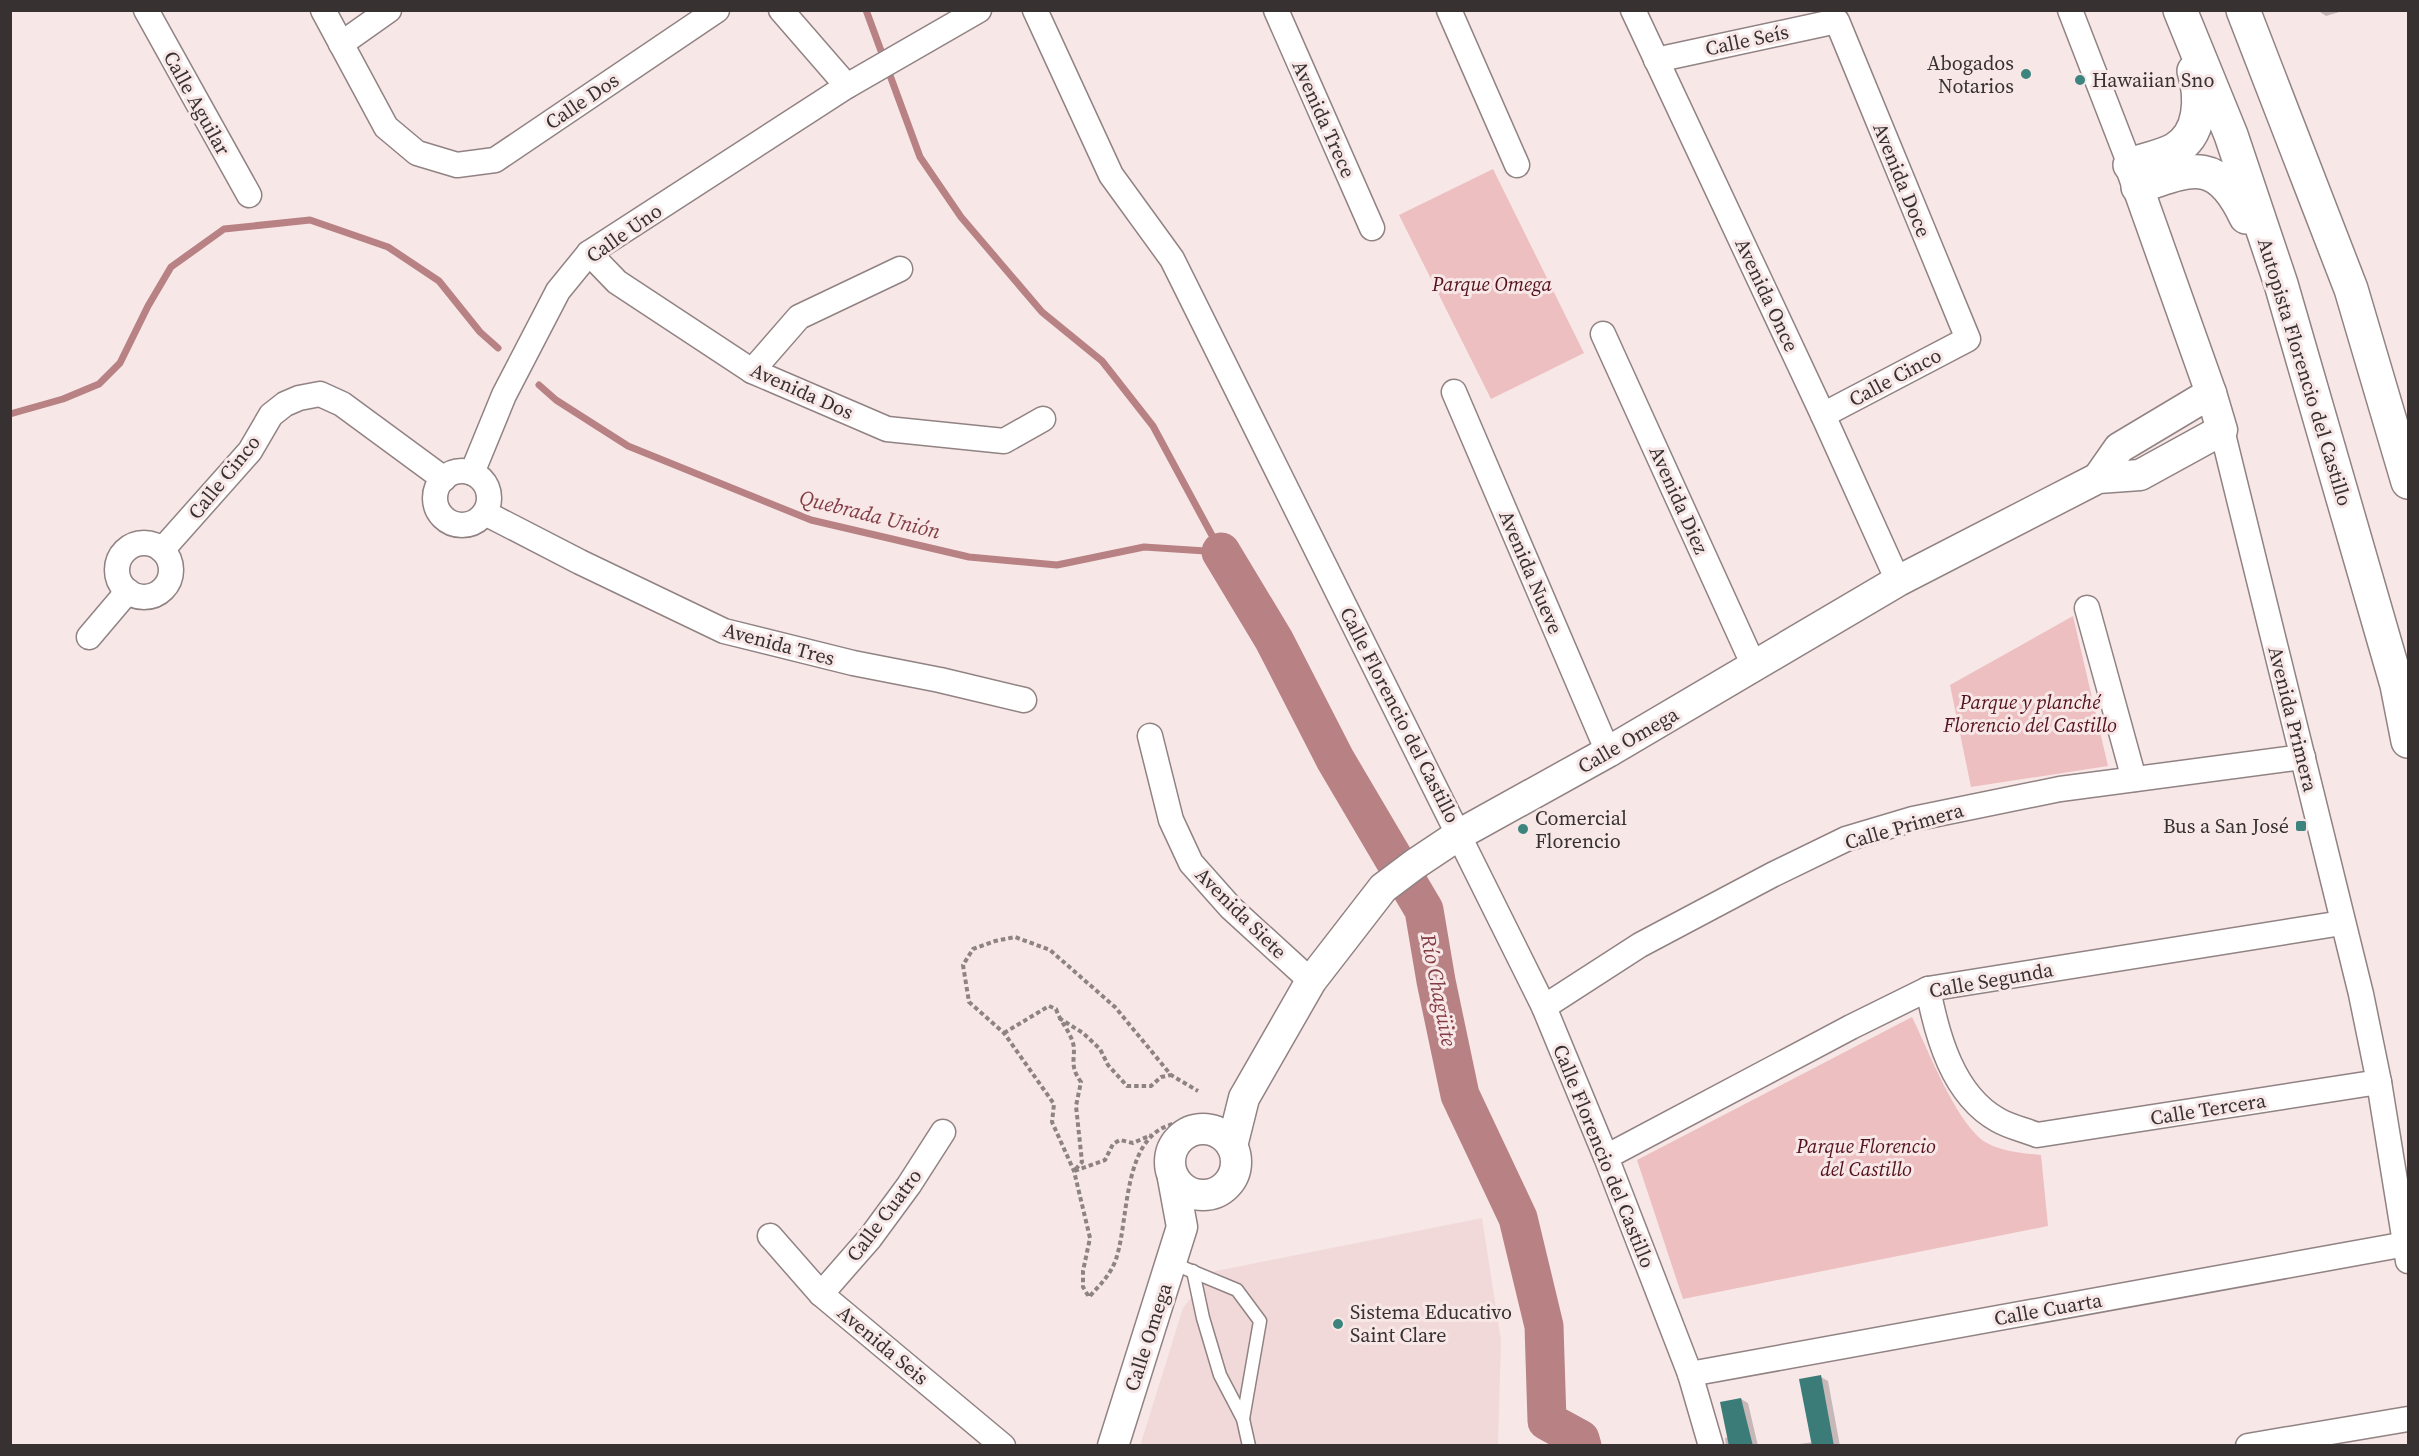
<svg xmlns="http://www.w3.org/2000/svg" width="2419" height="1456" font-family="'Source Serif 4',serif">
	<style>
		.built { fill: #f2d9d9 }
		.green { fill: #edbfc1 }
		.shadow { fill: #0003 }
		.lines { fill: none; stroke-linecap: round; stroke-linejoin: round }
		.stream { stroke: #b88285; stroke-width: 7 }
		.river { stroke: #b88285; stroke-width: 39 }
		.building { fill: #3c7c78 }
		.service-casing { stroke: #918283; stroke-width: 15 }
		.minor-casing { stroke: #918283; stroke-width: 27 }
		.tertiary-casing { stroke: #918283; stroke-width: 33 }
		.trunk-casing { stroke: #918283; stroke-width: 36 }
		.path { stroke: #8e8383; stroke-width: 4; stroke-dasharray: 4.5 3; stroke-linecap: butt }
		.service { stroke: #fff; stroke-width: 12 }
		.minor { stroke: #fff; stroke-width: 24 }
		.tertiary { stroke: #fff; stroke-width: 30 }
		.trunk { stroke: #fff; stroke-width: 33 }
		.poi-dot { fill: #3d847f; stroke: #f8e7e7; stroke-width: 2 }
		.labels { text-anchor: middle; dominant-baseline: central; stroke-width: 6; stroke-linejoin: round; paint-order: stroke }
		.street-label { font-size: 20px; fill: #373131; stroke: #f8e7e7 }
		.poi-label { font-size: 20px; fill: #373131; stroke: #f8e7e7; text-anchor: start }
		.park-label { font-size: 20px; font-style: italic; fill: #53111d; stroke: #f8e7e7 }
		.water-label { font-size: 21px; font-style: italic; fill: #833d44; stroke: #f8e7e7 }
	</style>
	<rect width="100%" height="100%" fill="#f8e7e7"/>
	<path class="built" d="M1482 1218 1501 1340 1498 1445 1140 1446 1183 1308 1211 1272Z"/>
	<g class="green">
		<path d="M1493 169 1584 353 1491 399 1399 215Z"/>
		<path d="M2073 616 2108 766 1971 787 1950 685Z"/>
		<path d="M1912 1017C1928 1049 1957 1126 1987 1143 2003 1152 2023 1153 2041 1155L2048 1226 1683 1299 1637 1160Z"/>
	</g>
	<g class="shadow">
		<path d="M2317 10H2346L2326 16Z"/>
		<path d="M1821 1377 1828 1381 1840 1446H1786L1813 1442Z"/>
		<path d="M1741 1399 1748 1403 1758 1446H1726L1725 1438 1729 1437Z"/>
	</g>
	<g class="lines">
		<g class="stream">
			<path d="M866 10 920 157 961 217 1042 312 1102 361 1153 426 1221 552"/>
			<path d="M539 385 556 400 628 446 811 520 969 557 1057 565 1144 547 1221 552"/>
			<path d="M10 414 63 399 99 384 120 363 148 306 171 267 224 229 310 220 388 247 439 281 480 332 498 348"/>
		</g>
		<path class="river" d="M1221 552 1274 640 1335 759 1424 910 1436 981 1460 1095 1518 1218 1544 1326 1547 1421 1580 1439 1582 1446"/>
	</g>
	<g class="building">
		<path d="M1821 1375 1834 1446H1812L1799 1379Z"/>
		<path d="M1741 1398 1753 1446H1729L1720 1402Z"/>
	</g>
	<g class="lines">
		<defs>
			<g id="service">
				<path d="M1172 1263 1237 1290 1260 1321 1243 1419"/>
				<path d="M1193 1271 1203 1318 1220 1375 1243 1419 1249 1446"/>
			</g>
			<g id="minor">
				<path d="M146 10 249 195"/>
				<path d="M323 10 386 127 417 153 457 165 495 160 717 10"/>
				<path d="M781 10 847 86"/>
				<path d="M1035 10 1111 175 1172 259 1544 1007 1606 1157 1690 1374 1711 1446"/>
				<path d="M1276 10 1372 228"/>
				<path d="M1449 10 1517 165"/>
				<path d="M1633 10 1823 415 1898 581"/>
				<path d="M2070 10 2130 165"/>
				<path d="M341 44 389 10"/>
				<path d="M1656 60 1837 21 1968 339 1823 415"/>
				<path d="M589 253 617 282 752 371 887 429 1004 441 1043 419"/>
				<path d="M1603 334 1754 666"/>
				<path d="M752 371 799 317 900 269"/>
				<path d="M1454 392 1608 752"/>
				<path d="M2222 430 2361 994 2379 1082 2408 1261"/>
				<circle cx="462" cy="498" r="27"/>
				<path d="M472 473 504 395 558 291 589 253 847 86 979 10"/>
				<path d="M485 513 580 562 724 631 853 663 940 680 1024 700"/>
				<circle cx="144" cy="570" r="27"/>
				<path d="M162 550 250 451 271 415 285 404 299 398 320 394 342 404 444 479"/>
				<path d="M2087 608 2134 779"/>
				<path d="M89 637 128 591"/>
				<path d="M1150 736 1171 820 1191 863 1231 908 1311 981"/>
				<path d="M1928 989C1937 1036 1953 1095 1998 1120 2010 1127 2025 1130 2037 1135L2379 1082"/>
				<path d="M1544 1007 1640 945 1772 875 1846 839 1913 819 2060 789 2303 757"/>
				<path d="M1606 1157 1851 1027 1928 989 2342 923"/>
				<path d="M770 1236 821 1294 1003 1446"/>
				<path d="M821 1294 870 1238 909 1185 943 1132"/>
				<path d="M1690 1374 2406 1244"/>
				<path d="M2248 1446 2408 1419"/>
			</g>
			<g id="tertiary">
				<path d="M2098 478 2119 448 2211 393"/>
				<circle cx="1203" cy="1162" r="33"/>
				<path d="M1232 1146 1244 1098 1311 981 1383 888 1415 864 1460 834 1608 752 1898 581 2098 478 2140 475 2222 430 2211 393 2130 165"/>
				<path d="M1113 1446 1182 1227 1173 1178"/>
			</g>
			<g id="trunk">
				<path d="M2180 10 2231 135 2281 284 2397 685 2408 741"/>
				<path d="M2243 10 2351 289 2408 482"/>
				<path d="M2130 165C2144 160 2160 157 2174 150 2202 135 2202 97 2194 71"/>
				<path d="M2138 187C2192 168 2217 156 2246 217"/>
			</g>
		</defs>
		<use href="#service" class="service-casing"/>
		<use href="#minor" class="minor-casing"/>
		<use href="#tertiary" class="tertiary-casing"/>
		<use href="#trunk" class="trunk-casing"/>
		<g class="path">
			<path d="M1059 1018 1083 1033 1100 1049 1108 1065 1127 1086H1151L1161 1077 1171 1075"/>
			<path d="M1004 1033 1049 1006 1056 1009C1060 1021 1068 1029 1072 1040 1078 1055 1067 1063 1081 1082L1076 1106 1082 1162 1074 1171 1105 1160 1113 1144 1120 1140 1133 1143 1151 1135"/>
			<path d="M1180 1123C1121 1129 1130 1218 1116 1259 1111 1274 1100 1285 1089 1297L1083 1287V1271L1090 1238 1074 1171 1052 1122 1054 1104 1004 1033 969 1002 963 965 973 949 995 941 1015 937 1050 950 1115 1007 1171 1075 1198 1091"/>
		</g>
		<use href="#service" class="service"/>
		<use href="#minor" class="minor"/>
		<use href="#tertiary" class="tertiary"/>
		<use href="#trunk" class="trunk"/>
	</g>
	<g class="poi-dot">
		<circle cx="2026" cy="74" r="6"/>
		<circle cx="2080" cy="80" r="6"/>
		<rect x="2295" y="820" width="12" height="12" rx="3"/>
		<circle cx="1523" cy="829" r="6"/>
		<circle cx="1338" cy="1324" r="6"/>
	</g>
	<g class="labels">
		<g class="street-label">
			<text transform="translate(1747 40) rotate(-12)">Calle Seís</text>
			<text transform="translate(582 101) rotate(-34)">Calle Dos</text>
			<text transform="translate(197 103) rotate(61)">Calle Aguilar</text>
			<text transform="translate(1324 119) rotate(66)">Avenida Trece</text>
			<text transform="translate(1902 180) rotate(68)">Avenida Doce</text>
			<text transform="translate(624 233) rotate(-35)">Calle Uno</text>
			<text transform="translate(1767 295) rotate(65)">Avenida Once</text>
			<text transform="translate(2305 372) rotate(73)">Autopista Florencio del Castillo</text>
			<text transform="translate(1895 377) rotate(-28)">Calle Cinco</text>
			<text transform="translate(802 391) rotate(24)">Avenida Dos</text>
			<text transform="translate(224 477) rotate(-51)">Calle Cinco</text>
			<text transform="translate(1679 500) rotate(66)">Avenida Diez</text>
			<text transform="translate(1531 572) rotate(67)">Avenida Nueve</text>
			<text transform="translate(779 644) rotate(15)">Avenida Tres</text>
			<text transform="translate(1400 715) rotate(63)">Calle Florencio del Castillo</text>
			<text transform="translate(2293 719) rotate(76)">Avenida Primera</text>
			<text transform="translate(1628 740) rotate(-30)">Calle Omega</text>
			<text transform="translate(1904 826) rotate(-16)">Calle Primera</text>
			<text transform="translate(1241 913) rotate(45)">Avenida Siete</text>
			<text transform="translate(1991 980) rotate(-10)">Calle Segunda</text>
			<text transform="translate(2208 1109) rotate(-9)">Calle Tercera</text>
			<text transform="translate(1604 1156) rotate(68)">Calle Florencio del Castillo</text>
			<text transform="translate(884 1215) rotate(-53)">Calle Cuatro</text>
			<text transform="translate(2048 1309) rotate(-10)">Calle Cuarta</text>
			<text transform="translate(1148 1337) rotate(-72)">Calle Omega</text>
			<text transform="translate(883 1345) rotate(40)">Avenida Seis</text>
		</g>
		<g class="poi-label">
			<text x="2014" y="63" text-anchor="end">Abogados<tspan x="2014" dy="23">Notarios</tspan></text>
			<text x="2092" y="80">Hawaiian Sno</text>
			<text x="1535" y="818">Comercial<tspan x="1535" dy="23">Florencio</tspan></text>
			<text x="2289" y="826" text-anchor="end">Bus a San José</text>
			<text x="1350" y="1312">Sistema Educativo<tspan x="1350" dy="23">Saint Clare</tspan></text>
		</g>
		<g class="park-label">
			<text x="1492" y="284">Parque Omega</text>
			<text x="2030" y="702">Parque y planché<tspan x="2030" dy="23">Florencio del Castillo</tspan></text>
			<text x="1866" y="1146">Parque Florencio<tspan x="1866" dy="23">del Castillo</tspan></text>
		</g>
		<g class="water-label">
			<text transform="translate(870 514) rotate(14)">Quebrada Unión</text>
			<text transform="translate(1439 990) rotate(79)">Río Chagüite</text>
		</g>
	</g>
	<rect width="2419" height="1456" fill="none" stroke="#373131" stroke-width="24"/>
</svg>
